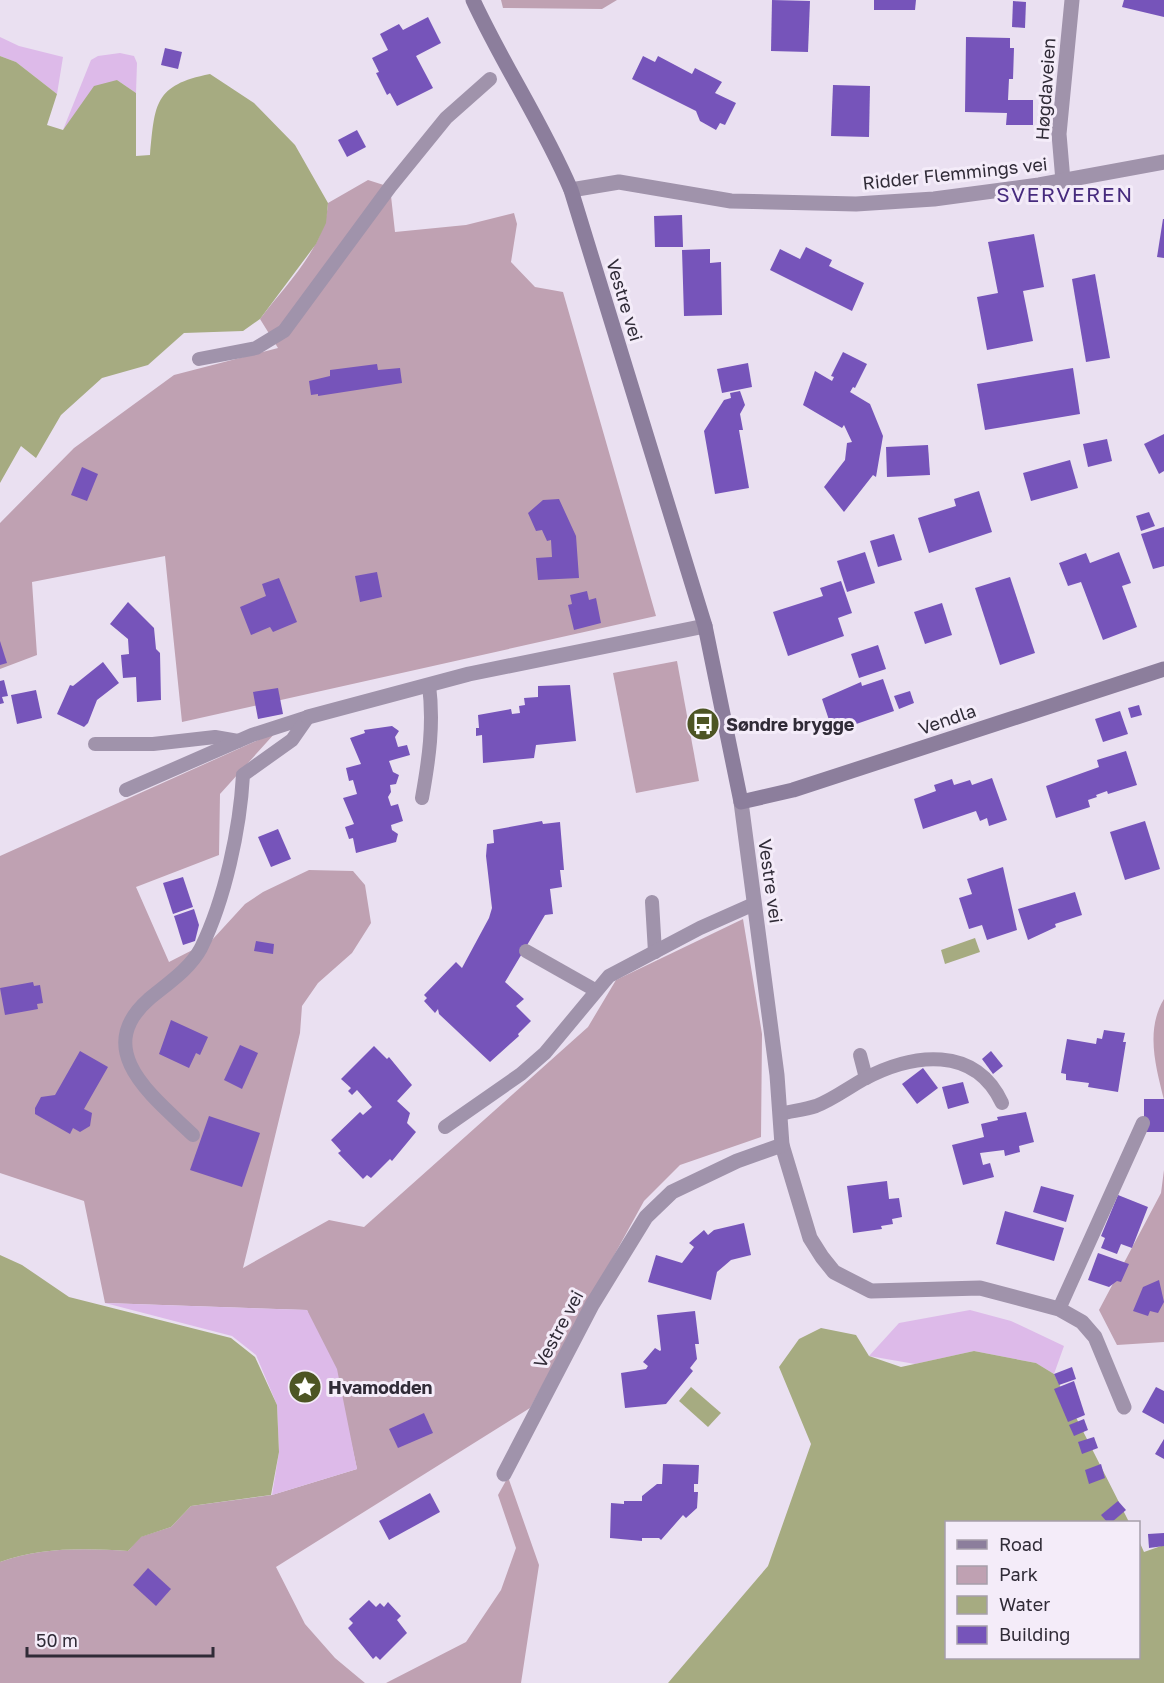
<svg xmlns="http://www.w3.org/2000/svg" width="1164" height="1683" font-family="'Golos Text',sans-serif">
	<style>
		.green { fill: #bfa1b2 }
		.sand { fill: #ddbae9 }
		.water { fill: #a6ab81 }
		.building { fill: #7654ba }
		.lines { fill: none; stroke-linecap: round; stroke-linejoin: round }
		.lane { stroke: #a093ab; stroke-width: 14 }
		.street { stroke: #a093ab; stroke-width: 15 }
		.secondary { stroke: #8c7e9c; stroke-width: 15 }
		.labels { text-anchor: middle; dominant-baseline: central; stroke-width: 6; stroke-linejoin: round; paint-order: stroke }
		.street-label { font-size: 18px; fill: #302b37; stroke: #f4ecf9 }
		.poi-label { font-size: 18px; font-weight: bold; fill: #302b37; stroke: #f4ecf9; text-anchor: start }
		.quarter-label { font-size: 21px; letter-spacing: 1.5px; fill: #472b7e; stroke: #f4ecf9 }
	</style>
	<rect width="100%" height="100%" fill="#eae0f1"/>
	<g class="green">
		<path d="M501 0H617L602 9 503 8Z"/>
		<path d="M368 180 390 187 395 232 466 225 514 213 517 224 511 262 535 287 563 292 656 616 182 722 165 556 32 582 37 655 0 669V523L74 448 174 375 278 348 260 319C286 284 325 248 328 203Z"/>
		<path d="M677 661 699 781 636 793 613 673Z"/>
		<path d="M276 732 220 794 219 855 136 887 169 962 212 940 245 904 263 892 309 870 353 871 365 885 371 923 352 953 318 983 302 1006 300 1033 243 1268 329 1220 364 1227 588 1027 616 980 743 919 762 1034 761 1137 680 1165 644 1201 530 1408 276 1567 305 1624 335 1658 365 1683H0V1562C39 1547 87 1548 128 1551L140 1537 171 1527 191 1506 272 1495 357 1469 349 1433 307 1310 105 1303 84 1201 0 1173V856Z"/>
		<path d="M1164 999V1100C1156 1068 1145 1030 1164 999Z"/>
		<path d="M1164 1170V1342L1117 1345 1099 1310 1161 1193Z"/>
		<path d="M508 1477 539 1565 521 1683H386L466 1642 501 1590 516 1548 498 1495Z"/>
	</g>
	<g class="sand">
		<path d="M0 37 19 46 63 57 57 94 16 62 0 56Z"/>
		<path d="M120 53 134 56 137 63 136 93 117 80 63 130 91 60 98 56Z"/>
		<path d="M105 1303 307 1310 337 1369 357 1469 272 1495 279 1452 277 1405 256 1355 232 1336Z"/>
		<path d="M970 1310 1011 1321 1064 1346 1054 1374 1036 1363 974 1351 915 1364 869 1356 899 1323Z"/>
	</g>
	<g class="water">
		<path d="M0 56 16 62 57 94 47 125 63 130 94 86 117 80 136 93V156L150 155C155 104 154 85 210 74L254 103 295 145 328 203 326 223 316 244 260 319 243 331 184 333 148 365 102 378 61 415 36 458 21 446 0 483Z"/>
		<path d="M975 938 980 952 945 964 941 950Z"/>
		<path d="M0 1255 22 1265 69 1297 231 1338 255 1357 277 1405 279 1452 271 1495 191 1506 171 1527 141 1537 128 1551C87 1548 39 1547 0 1562Z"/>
		<path d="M821 1328 856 1335 869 1356 901 1367 974 1351 1036 1363 1054 1374 1129 1522H946V1658H1138L1139 1541 1144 1552 1164 1545V1683H668L768 1566 811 1444 779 1367 799 1339Z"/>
		<path d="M691 1387 721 1413 708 1427 679 1401Z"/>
	</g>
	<g class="building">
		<path d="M772 0 810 1 808 52 771 51Z"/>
		<path d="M874 0H916L915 10H874Z"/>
		<path d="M1124 0H1164V17L1122 7Z"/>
		<path d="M1013 1 1026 2 1025 28 1012 27Z"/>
		<path d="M428 17 441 43 416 56 433 88 397 106 390 93 387 95 376 73 379 72 372 58 388 50 380 34 399 24 403 30Z"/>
		<path d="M966 37 1010 38V48H1014L1013 79H1009L1008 100H1033V125H1006L1007 113 965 112Z"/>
		<path d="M165 48 182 52 178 69 161 65Z"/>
		<path d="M643 56 655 62 658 56 692 74 695 68 722 82 715 93 736 103 725 125 720 123 716 130 700 121 696 111 632 79Z"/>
		<path d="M833 85 870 86 869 137 831 136Z"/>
		<path d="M357 130 366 147 347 157 338 140Z"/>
		<path d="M682 215 683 247H655L654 216Z"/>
		<path d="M1163 219H1164V258L1157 257Z"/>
		<path d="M1034 234 1044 287 1023 291 1033 341 987 350 977 297 998 293 988 242Z"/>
		<path d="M806 247 832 260 829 266 864 283 852 311 770 270 780 249 800 259Z"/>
		<path d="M710 249V263L721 262 722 315 684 316 682 250Z"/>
		<path d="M1095 274 1110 358 1086 362 1072 279Z"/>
		<path d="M843 352 867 364 855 388 853 387 850 392 870 404 883 436 876 477 873 475 844 512 824 487 845 460 847 443 852 442 844 425 842 428 803 405 815 371 832 381 834 377 831 376Z"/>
		<path d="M748 363 752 387 722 393 717 369Z"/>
		<path d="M377 364 378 370 400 368 402 383 318 396V394L311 395 309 381 330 376V370Z"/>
		<path d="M1073 368 1080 414 985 430 977 384Z"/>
		<path d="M740 391 745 405 740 414 743 430H739L749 488 715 494 704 431 724 400 731 398 730 393Z"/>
		<path d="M1164 434V471L1159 474 1144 444Z"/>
		<path d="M1107 439 1112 461 1088 467 1083 444Z"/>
		<path d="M928 445 930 475 887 477 886 447Z"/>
		<path d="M1070 460 1078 488 1031 501 1023 473Z"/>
		<path d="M82 467 98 474 87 501 71 495Z"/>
		<path d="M979 491 992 532 929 553 918 518 956 506 954 499Z"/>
		<path d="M559 499 576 536 579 578 538 580 536 558 552 557 551 540 547 541 542 530 536 531 528 513 543 500Z"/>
		<path d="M1149 512 1155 526 1141 531 1136 516Z"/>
		<path d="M1164 527V566L1153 569 1141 534Z"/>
		<path d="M894 534 902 560 878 567 870 541Z"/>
		<path d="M865 552 875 583 847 592 837 561Z"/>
		<path d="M1119 552 1131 583 1122 586 1137 627 1103 640 1081 582 1068 586 1059 563 1086 553 1090 563Z"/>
		<path d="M377 572 382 597 360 602 355 576Z"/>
		<path d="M1010 577 1035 653 1000 665 975 588Z"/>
		<path d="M279 578 297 622 273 632 270 627 251 635 240 607 266 596 262 584Z"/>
		<path d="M841 581 852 613 838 618 844 636 788 656 773 612 823 596 820 588Z"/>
		<path d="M587 591 589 600 596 598 601 623 574 630 568 605 572 604 570 595Z"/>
		<path d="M128 602 154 628 156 649 160 653 161 700 137 702 136 677 123 678 121 655 129 654 128 639 110 624Z"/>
		<path d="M942 603 952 635 925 644 914 612Z"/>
		<path d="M0 641 7 663 0 665Z"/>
		<path d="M878 645 886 669 859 678 851 654Z"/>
		<path d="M103 662 119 683 97 700 88 723 84 727 57 714 70 685 73 686Z"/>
		<path d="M883 679 894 711 833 732 822 699 861 682 862 686Z"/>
		<path d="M4 680 8 696 2 697 4 703 0 704V681Z"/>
		<path d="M570 685 576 741 536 745 534 758 483 763 482 735 476 736V728H479L478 715 511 709 512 714 520 713 519 706 525 705 524 698 538 697V686Z"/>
		<path d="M278 688 283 714 258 719 253 692Z"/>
		<path d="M36 690 42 718 17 724 11 695Z"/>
		<path d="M910 691 914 703 899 709 894 696Z"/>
		<path d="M1139 705 1142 715 1131 718 1128 708Z"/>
		<path d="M1120 711 1128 734 1103 742 1095 719Z"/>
		<path d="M392 726 399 731 395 737 398 747 407 745 410 755 389 761 393 772 399 775 396 784 390 785 391 792 388 797 391 806 398 804 403 821 391 825 392 830 398 834 396 842 356 853 353 838 349 839 345 827 354 824 343 798 357 794 353 780 349 781 346 768 361 764 350 738 365 733 364 730Z"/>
		<path d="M1126 751 1137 785 1108 794 1107 791 1096 795 1097 797 1088 800 1090 807 1056 818 1046 786 1099 767 1097 760Z"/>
		<path d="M992 778 1007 820 989 826 987 818 980 821 976 811 923 829 914 799 936 791 934 785 952 779 954 785 970 780 972 785Z"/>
		<path d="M542 821 543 824 560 822 564 870H560L562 887 550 889 553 914 545 915 505 982 524 999 516 1006 531 1021 518 1034 519 1036 490 1062 439 1014 438 1009 435 1013 424 1001 427 998 424 995 456 962 462 968 489 918 492 908 486 856 487 844 494 843 493 830Z"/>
		<path d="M1145 821 1160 869 1125 880 1110 832Z"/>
		<path d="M278 829 291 859 271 867 258 837Z"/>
		<path d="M1003 867 1017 930 987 940 982 925 969 929 959 898 972 894 967 879Z"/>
		<path d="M183 877 193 907 173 914 163 883Z"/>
		<path d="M1075 892 1082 915 1055 924 1056 927 1028 940 1018 909Z"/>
		<path d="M194 909 199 925 195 941 183 945 174 916Z"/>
		<path d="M256 941 274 944 273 954 254 951Z"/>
		<path d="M33 982 34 986 40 985 43 1003 37 1004 38 1009 5 1015 0 988Z"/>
		<path d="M171 1020 208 1037 200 1055 196 1053 189 1068 159 1054Z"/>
		<path d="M1104 1030 1125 1033 1123 1042H1126L1118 1092 1088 1087 1089 1083 1066 1080V1074L1061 1073 1067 1039 1096 1044 1097 1038 1102 1039Z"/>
		<path d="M240 1045 258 1053 242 1089 224 1080Z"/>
		<path d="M374 1046 387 1059 389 1057 412 1085 397 1101 410 1113 407 1123 416 1132 392 1161 390 1159 371 1178 367 1175 363 1179 338 1153 341 1151 331 1140 360 1112 363 1115 372 1107 357 1090 352 1095 348 1091 351 1088 341 1079Z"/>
		<path d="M80 1051 108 1067 84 1109 92 1113 90 1126 80 1132 73 1128 70 1134 35 1114V1108L41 1097 55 1095Z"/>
		<path d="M991 1051 1003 1066 993 1074 982 1059Z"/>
		<path d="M923 1068 938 1088 917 1104 902 1084Z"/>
		<path d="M963 1082 969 1103 948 1109 942 1087Z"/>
		<rect x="1144" y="1099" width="20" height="33"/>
		<path d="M1026 1112 1034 1142 1019 1146 1020 1152 1005 1156 1004 1150 980 1153 983 1165 990 1163 994 1177 963 1185 952 1145 984 1137 981 1124 998 1120 997 1117Z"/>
		<path d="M209 1116 260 1133 242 1187 190 1170Z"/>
		<path d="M887 1181 889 1199 899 1198 902 1217 892 1219 893 1224 881 1226 882 1229 853 1233 847 1186Z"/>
		<path d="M1041 1186 1074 1195 1066 1222 1033 1212Z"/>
		<path d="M1118 1195 1148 1207 1132 1248 1121 1244 1117 1254 1101 1248 1105 1238 1101 1236Z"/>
		<path d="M1005 1211 1064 1228 1054 1261 996 1244Z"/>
		<path d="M744 1223 751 1255 731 1260 717 1272 711 1300 648 1282 656 1255 682 1263 694 1247 689 1243 704 1230 708 1235 714 1230Z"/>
		<path d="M1098 1253 1129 1264 1121 1282 1117 1281 1109 1287 1088 1280Z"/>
		<path d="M1159 1280 1164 1302 1158 1313 1150 1311 1148 1316 1133 1311 1143 1287Z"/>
		<path d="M695 1311 699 1344H695L697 1359 690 1368 693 1371 666 1404 625 1408 621 1373 646 1369 648 1366 643 1362 655 1348 660 1351 661 1350 657 1315Z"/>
		<path d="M1072 1367 1076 1379 1059 1385 1054 1374Z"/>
		<path d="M1074 1381 1085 1415 1068 1422 1054 1389Z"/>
		<path d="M1156 1387 1164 1391V1424L1142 1412Z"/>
		<path d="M424 1413 433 1433 398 1448 389 1429Z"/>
		<path d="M1084 1419 1088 1430 1074 1436 1069 1425Z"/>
		<path d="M1094 1437 1098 1448 1082 1454 1078 1442Z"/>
		<path d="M1164 1439V1459L1155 1454Z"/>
		<path d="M663 1464 699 1465 698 1484H694V1492H698L697 1508 686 1518 683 1515 661 1540 659 1538H642V1541L610 1538 611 1503 624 1504V1501H642V1496L657 1484H662Z"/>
		<path d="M1101 1464 1105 1478 1089 1484 1085 1470Z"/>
		<path d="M430 1493 440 1512 389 1540 379 1521Z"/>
		<path d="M1118 1501 1126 1510 1112 1522H1107L1101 1515Z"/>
		<path d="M1164 1533V1546L1149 1548 1148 1534Z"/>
		<path d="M148 1568 171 1589 156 1606 133 1585Z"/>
		<path d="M369 1600 376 1607 380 1603 384 1607 388 1602 401 1616 397 1620 407 1633 380 1660 376 1656 373 1659 348 1628 353 1623 349 1619Z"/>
	</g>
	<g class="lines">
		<g class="lane">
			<path d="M199 359 256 348 284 331 390 187 446 118 490 79"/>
			<path d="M95 744H153L215 737 238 741"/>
			<path d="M126 790 252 735 308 717"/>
			<path d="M422 798C429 759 434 724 429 685"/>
			<path d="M652 902 655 952"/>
			<path d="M526 951 595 990"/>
			<path d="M860 1055 866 1078"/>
			<path d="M780 1114C791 1111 804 1110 816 1106 832 1100 848 1088 864 1079 913 1053 975 1045 1002 1103"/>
			<path d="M445 1127 521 1074 545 1053 609 976 700 928 754 904"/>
			<path d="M193 1135C155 1098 90 1051 149 999 167 984 190 969 201 948 225 899 240 829 243 775L292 740 308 717"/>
			<path d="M1059 1309 1143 1123"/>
		</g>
		<g class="street">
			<path d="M1063 181 1059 134 1072 0"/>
			<path d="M571 190 619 182 731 201 856 204 934 199 1039 185 1164 162"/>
			<path d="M308 717 469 674 705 626"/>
			<path d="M741 802 777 1075 782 1145 810 1238 822 1257 834 1272 871 1291 980 1288 1059 1309 1082 1322 1095 1337 1124 1407"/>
			<path d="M504 1474 592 1305 646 1217 672 1192 737 1161 782 1145"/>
		</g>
		<path class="secondary" d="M473 0C503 65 543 124 571 190L705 626 741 802 793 790 1164 669"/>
	</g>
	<defs>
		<symbol id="bus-disc" viewBox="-11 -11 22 22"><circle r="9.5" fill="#4d5524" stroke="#f4ecf9"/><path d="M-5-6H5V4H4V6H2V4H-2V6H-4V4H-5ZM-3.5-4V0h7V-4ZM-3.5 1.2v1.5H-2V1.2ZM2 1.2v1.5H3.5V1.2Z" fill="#fff"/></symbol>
		<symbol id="sight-disc" viewBox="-11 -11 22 22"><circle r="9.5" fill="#4d5524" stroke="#f4ecf9"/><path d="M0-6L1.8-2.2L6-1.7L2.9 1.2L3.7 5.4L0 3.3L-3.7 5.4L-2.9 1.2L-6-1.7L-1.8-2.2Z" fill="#fff"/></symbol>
	</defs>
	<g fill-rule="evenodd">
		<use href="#bus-disc" x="684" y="705" width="38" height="38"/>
		<use href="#sight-disc" x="286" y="1368" width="38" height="38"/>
	</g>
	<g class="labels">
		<g class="street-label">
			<text transform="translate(1045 89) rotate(-86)">Høgdaveien</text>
			<text transform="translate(955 173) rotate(-6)">Ridder Flemmings vei</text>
			<text transform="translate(625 300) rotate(73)">Vestre vei</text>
			<text transform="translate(947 719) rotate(-19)">Vendla</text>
			<text transform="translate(771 881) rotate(82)">Vestre vei</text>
			<text transform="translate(558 1329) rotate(-62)">Vestre vei</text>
		</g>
		<g class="poi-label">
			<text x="726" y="724">Søndre brygge</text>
			<text x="328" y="1387">Hvamodden</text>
		</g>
		<g class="quarter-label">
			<text x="1065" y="194">SVERVEREN</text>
		</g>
	</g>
	<rect x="945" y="1521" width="195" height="138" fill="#f4ecf9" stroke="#a69fab" stroke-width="1.5"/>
	<rect x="957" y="1540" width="30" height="9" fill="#8c7e9c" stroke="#a69fab" stroke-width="1.5"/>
	<text x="999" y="1551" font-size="18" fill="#302b37">Road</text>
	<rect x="957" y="1566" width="30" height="18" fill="#bfa1b2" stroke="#a69fab" stroke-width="1.5"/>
	<text x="999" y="1581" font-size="18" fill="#302b37">Park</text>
	<rect x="957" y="1596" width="30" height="18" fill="#a6ab81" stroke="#a69fab" stroke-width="1.5"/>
	<text x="999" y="1611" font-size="18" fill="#302b37">Water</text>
	<rect x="957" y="1626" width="30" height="18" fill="#7654ba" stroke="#a69fab" stroke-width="1.5"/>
	<text x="999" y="1641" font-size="18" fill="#302b37">Building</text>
	<path d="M27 1647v9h186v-9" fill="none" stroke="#302b37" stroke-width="3"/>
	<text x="36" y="1647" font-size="18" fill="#302b37" stroke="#f4ecf9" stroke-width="4.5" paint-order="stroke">50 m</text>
</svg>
